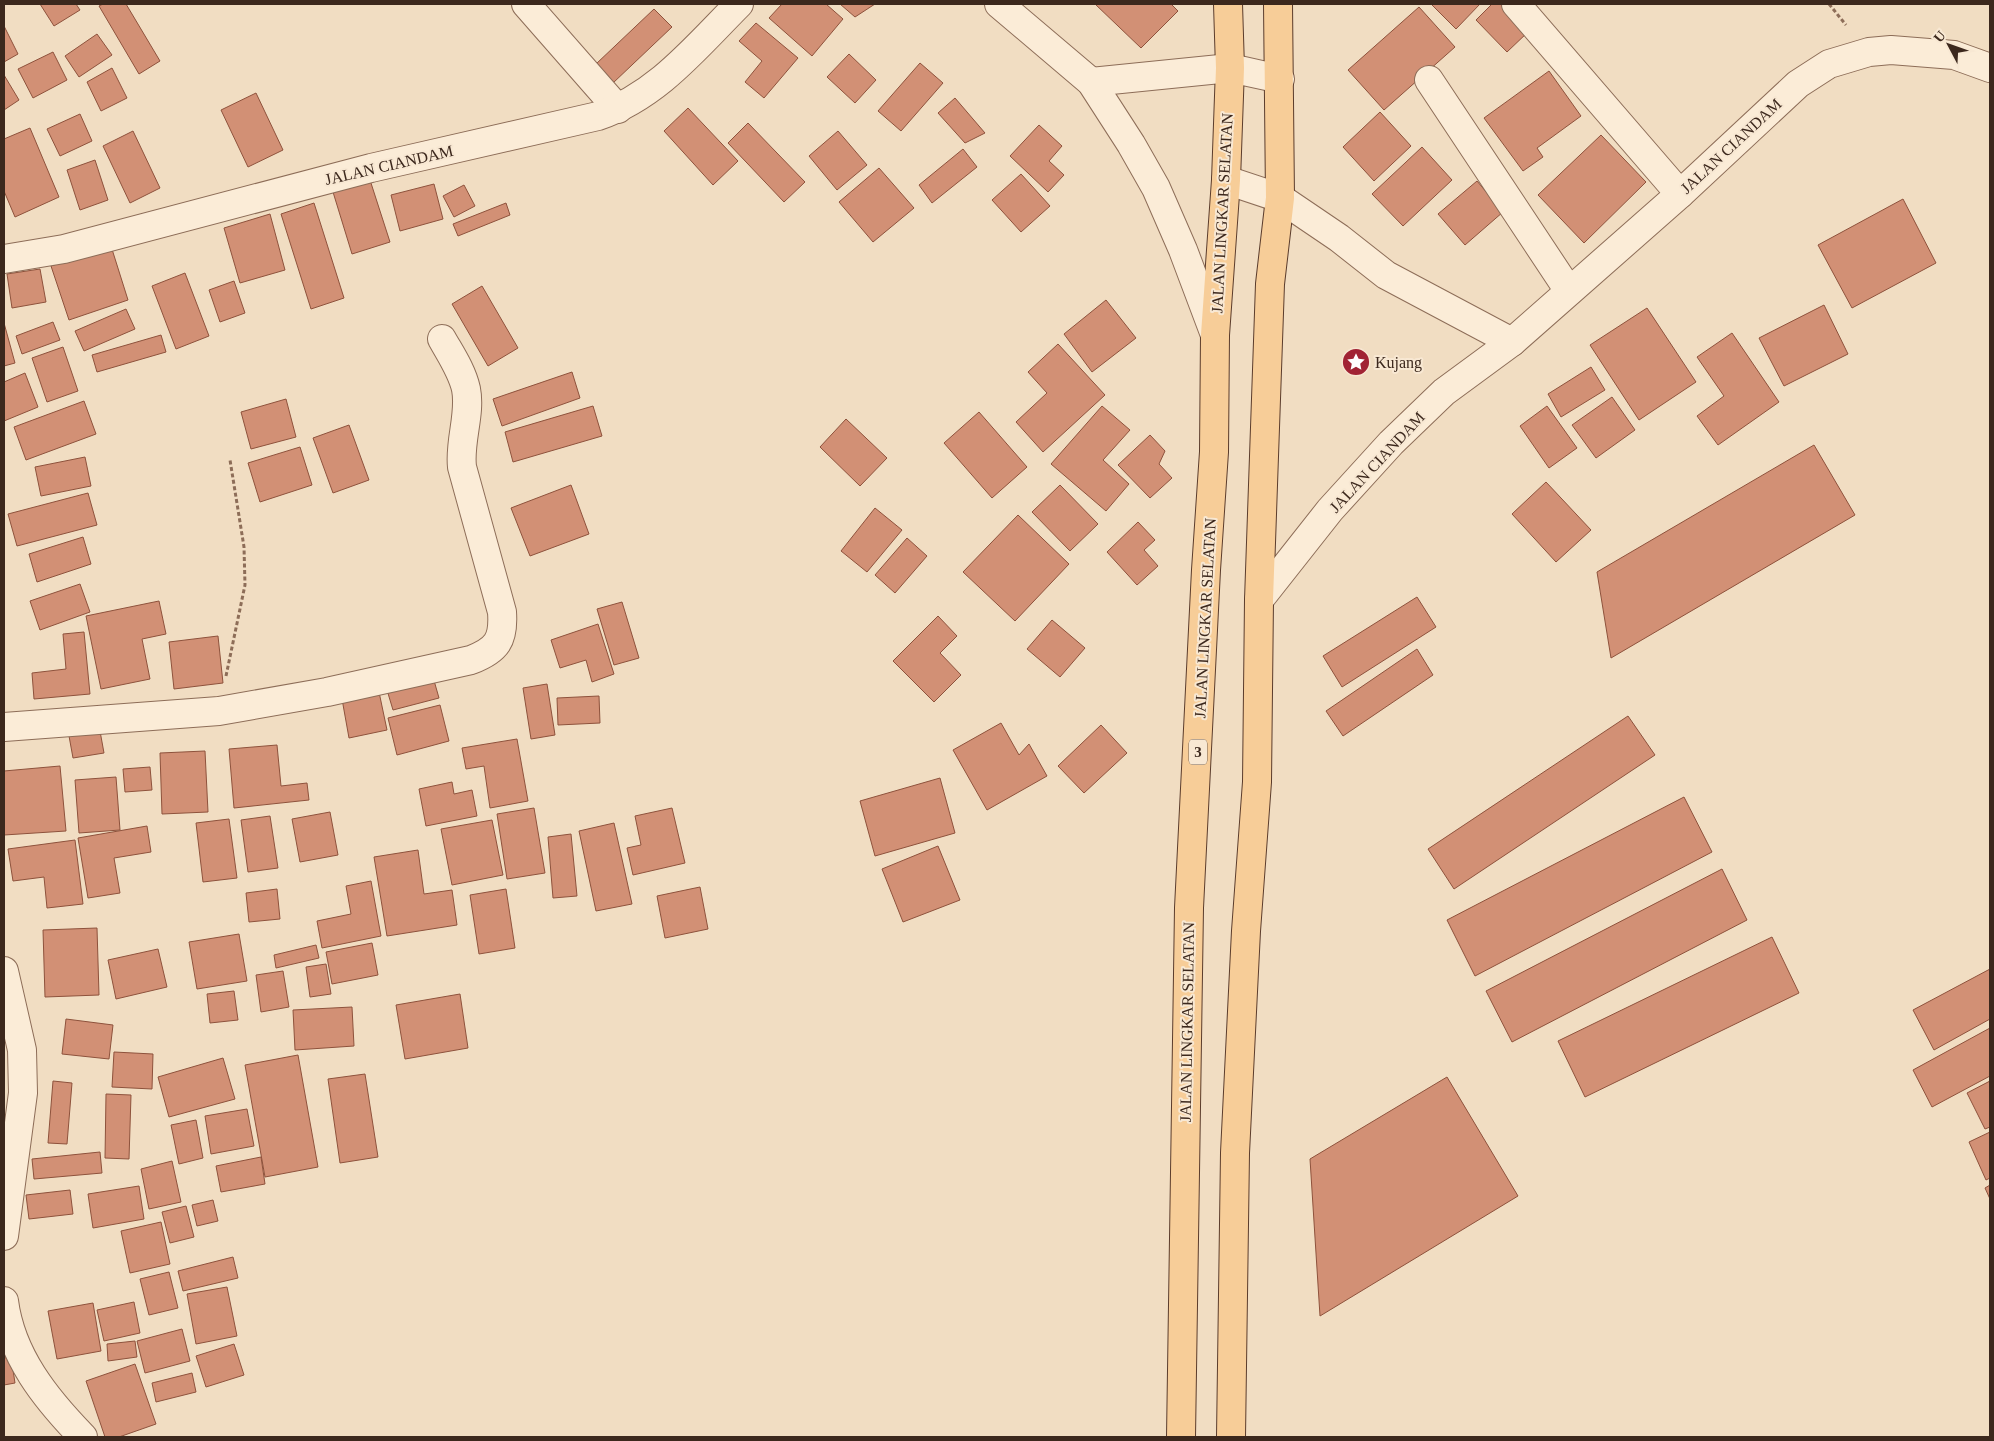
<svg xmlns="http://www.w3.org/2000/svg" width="1994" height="1441" font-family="'Times New Roman',serif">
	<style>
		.building { fill: #d29075; stroke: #8e523c }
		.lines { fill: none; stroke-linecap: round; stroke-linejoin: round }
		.minor-casing { stroke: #8d6d58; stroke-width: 30 }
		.tertiary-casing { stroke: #8d6d58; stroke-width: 30 }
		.primary-casing { stroke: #5b3c2c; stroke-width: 30 }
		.path { stroke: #8d6d58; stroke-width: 3; stroke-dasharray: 4 2.5; stroke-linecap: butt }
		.minor { stroke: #fbecd7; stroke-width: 28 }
		.tertiary { stroke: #fbecd7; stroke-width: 28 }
		.primary { stroke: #f7cd98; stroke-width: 28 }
		.labels { text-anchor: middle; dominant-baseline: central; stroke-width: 4; stroke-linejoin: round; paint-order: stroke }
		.shield { fill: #f8e8d3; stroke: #746254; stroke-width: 1 }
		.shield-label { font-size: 15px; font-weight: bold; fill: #3c281d }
		.street-label { font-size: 16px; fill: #3c281d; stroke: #f8e8d3 }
		.poi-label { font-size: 16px; fill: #3c281d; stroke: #f8e8d3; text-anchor: start }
	</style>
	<rect width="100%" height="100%" fill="#f1ddc2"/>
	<g class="building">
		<path d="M40 4H76L80 10 54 26Z"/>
		<path d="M103 4H126L160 61 139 74 99 6Z"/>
		<path d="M782 4H826L843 19 812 56 769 18Z"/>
		<path d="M840 4H875L855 17Z"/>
		<path d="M1095 4H1171L1178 11 1141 48Z"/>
		<path d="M1431 4H1480L1456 29Z"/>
		<path d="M1492 4H1501L1528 32 1507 52 1476 20Z"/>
		<path d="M1419 7 1455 47 1384 110 1348 70Z"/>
		<path d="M654 9 672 27 613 83 596 64Z"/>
		<path d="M756 23 798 58 764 98 745 82 762 61 739 41Z"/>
		<path d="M4 26 18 54 4 62Z"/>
		<path d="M97 34 112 55 79 77 65 56Z"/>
		<path d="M53 52 67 80 33 98 18 69Z"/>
		<path d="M849 54 876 80 855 103 827 77Z"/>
		<path d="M920 63 943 83 901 131 878 111Z"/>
		<path d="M112 68 127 98 101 111 87 82Z"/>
		<path d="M1549 71 1581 116 1537 148 1543 157 1523 171 1484 118Z"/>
		<path d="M4 75 19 100 4 110Z"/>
		<path d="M256 93 283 150 248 167 221 110Z"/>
		<path d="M955 98 985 133 965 143 938 113Z"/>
		<path d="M688 108 738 161 713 185 664 131Z"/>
		<path d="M1380 112 1411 146 1374 181 1343 147Z"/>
		<path d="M80 114 92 141 60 156 47 129Z"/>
		<path d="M748 123 805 182 784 202 728 143Z"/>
		<path d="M1039 125 1062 146 1049 161 1064 175 1048 192 1010 156Z"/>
		<path d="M30 128 59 197 15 217 4 191V139Z"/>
		<path d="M133 131 160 188 130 203 103 146Z"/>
		<path d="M838 131 867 165 837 190 809 156Z"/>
		<path d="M1601 135 1646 182 1584 243 1538 195Z"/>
		<path d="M1422 147 1452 180 1403 226 1372 194Z"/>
		<path d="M963 149 977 167 932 203 919 185Z"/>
		<path d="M95 160 108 200 80 210 67 170Z"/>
		<path d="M879 168 914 208 873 242 839 202Z"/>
		<path d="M1021 174 1050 206 1021 232 992 200Z"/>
		<path d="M370 180 390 242 352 254 333 192Z"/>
		<path d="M1477 181 1503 212 1465 245 1438 214Z"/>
		<path d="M434 184 443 219 400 231 391 195Z"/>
		<path d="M464 185 475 206 454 217 443 196Z"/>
		<path d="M1903 199 1936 263 1852 308 1818 245Z"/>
		<path d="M314 203 344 298 311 309 281 214Z"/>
		<path d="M506 203 510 215 458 236 453 224Z"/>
		<path d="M270 214 285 270 240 283 224 228Z"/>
		<path d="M111 246 128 300 69 320 51 266Z"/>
		<path d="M40 269 46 302 12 308 7 274Z"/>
		<path d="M185 273 209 336 176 349 152 286Z"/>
		<path d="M234 281 245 313 220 322 209 290Z"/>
		<path d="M482 286 518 348 488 366 452 304Z"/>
		<path d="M1106 300 1136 338 1092 372 1064 334Z"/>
		<path d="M1824 305 1848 354 1784 386 1759 338Z"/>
		<path d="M1647 308 1696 382 1639 420 1590 345Z"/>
		<path d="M126 309 135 329 84 351 75 331Z"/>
		<path d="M53 322 60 340 22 354 16 336Z"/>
		<path d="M4 323 15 363 4 366Z"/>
		<path d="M1732 333 1779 402 1718 445 1697 416 1724 396 1697 357Z"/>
		<path d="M161 335 166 352 97 372 92 355Z"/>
		<path d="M1058 344 1105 395 1043 452 1016 422 1047 393 1028 372Z"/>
		<path d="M63 347 78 391 47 402 32 358Z"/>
		<path d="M1591 367 1605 390 1561 417 1548 394Z"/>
		<path d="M572 372 580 398 502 426 493 399Z"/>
		<path d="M25 373 38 407 4 421V382Z"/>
		<path d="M1612 397 1635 430 1596 458 1572 425Z"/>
		<path d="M286 399 296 437 251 449 241 412Z"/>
		<path d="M84 401 96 434 26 460 14 427Z"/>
		<path d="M593 406 602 436 513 462 505 432Z"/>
		<path d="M1102 406 1130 430 1103 460 1129 484 1106 511 1051 464Z"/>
		<path d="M1547 406 1577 448 1549 468 1520 426Z"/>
		<path d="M979 412 1027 467 992 498 944 443Z"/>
		<path d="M846 419 887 458 860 486 820 447Z"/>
		<path d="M349 425 369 480 333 493 313 438Z"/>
		<path d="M1150 435 1165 451 1159 464 1172 478 1150 498 1118 465Z"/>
		<path d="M1814 445 1855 515 1611 658 1597 572Z"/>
		<path d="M300 447 312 485 260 502 248 463Z"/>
		<path d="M85 457 91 486 41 496 35 467Z"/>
		<path d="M1546 482 1591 530 1556 562 1512 514Z"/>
		<path d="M571 485 589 534 530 556 511 508Z"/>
		<path d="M1060 485 1098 524 1070 551 1032 512Z"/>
		<path d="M88 493 97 525 17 546 8 514Z"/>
		<path d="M875 508 902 530 867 572 841 551Z"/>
		<path d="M1018 515 1069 564 1015 621 963 572Z"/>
		<path d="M1138 522 1155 540 1144 550 1158 566 1137 585 1107 552Z"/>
		<path d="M83 537 91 564 37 582 29 554Z"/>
		<path d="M907 538 927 556 895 593 875 575Z"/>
		<path d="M80 584 90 612 40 630 30 601Z"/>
		<path d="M1417 597 1436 627 1342 687 1323 656Z"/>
		<path d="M159 601 166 634 142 639 150 679 101 689 86 616Z"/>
		<path d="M622 602 639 658 614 665 597 609Z"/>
		<path d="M938 616 957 636 940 653 961 675 934 702 893 661Z"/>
		<path d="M1052 620 1085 648 1060 677 1027 649Z"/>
		<path d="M598 624 614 674 592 682 586 660 560 668 551 640Z"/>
		<path d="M84 632 90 694 34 699 32 673 66 669 63 634Z"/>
		<path d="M218 636 223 683 174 689 169 642Z"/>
		<path d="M1417 649 1433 675 1343 736 1326 711Z"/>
		<path d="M433 677 439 698 393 710 387 690Z"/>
		<path d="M547 684 555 735 531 739 523 688Z"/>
		<path d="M379 692 387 730 349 738 342 699Z"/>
		<path d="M599 696 600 723 558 725 557 698Z"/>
		<path d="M440 705 449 741 397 755 388 718Z"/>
		<path d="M1628 716 1655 755 1454 889 1428 849Z"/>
		<path d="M1001 723 1019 755 1029 744 1047 776 987 810 953 750Z"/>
		<path d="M1101 725 1127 753 1084 793 1058 766Z"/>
		<path d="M100 731 104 753 73 758 69 736Z"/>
		<path d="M517 739 528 801 490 808 484 766 466 769 462 748Z"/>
		<path d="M277 745 281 786 307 783 309 800 234 808 229 749Z"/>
		<path d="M205 751 208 812 162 814 160 753Z"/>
		<path d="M60 766 66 831 4 835V771Z"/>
		<path d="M150 767 152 790 125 792 123 769Z"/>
		<path d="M116 777 120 830 79 833 75 780Z"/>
		<path d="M940 778 955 833 875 856 860 801Z"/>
		<path d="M452 782 454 794 472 790 477 816 426 826 419 789Z"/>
		<path d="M1684 797 1712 852 1475 976 1447 920Z"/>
		<path d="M534 808 545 873 507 879 497 814Z"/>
		<path d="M672 808 685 863 633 875 627 848 641 845 635 816Z"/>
		<path d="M330 812 338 855 300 862 292 819Z"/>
		<path d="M270 816 278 868 248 872 241 820Z"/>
		<path d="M229 819 237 878 203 882 196 823Z"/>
		<path d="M492 820 503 875 452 885 441 829Z"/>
		<path d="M614 823 632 904 596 911 579 831Z"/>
		<path d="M147 826 151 852 114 858 120 893 88 898 78 838Z"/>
		<path d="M571 834 577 896 553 898 548 837Z"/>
		<path d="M75 840 83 904 47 908 44 877 13 881 8 849Z"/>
		<path d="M938 846 960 900 903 922 882 869Z"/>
		<path d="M418 850 424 894 452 890 457 925 387 936 374 857Z"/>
		<path d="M1722 869 1747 920 1512 1042 1486 991Z"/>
		<path d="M371 881 381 936 322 948 317 921 351 914 346 886Z"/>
		<path d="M700 887 708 929 665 938 657 896Z"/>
		<path d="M277 889 280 919 249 922 246 893Z"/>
		<path d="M506 889 515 948 479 954 470 895Z"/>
		<path d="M97 928 99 995 45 997 43 930Z"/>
		<path d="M239 934 247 981 197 989 189 942Z"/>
		<path d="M1772 937 1799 993 1585 1097 1558 1041Z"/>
		<path d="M372 943 378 975 332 984 326 952Z"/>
		<path d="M316 945 319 958 276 968 274 955Z"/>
		<path d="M158 949 167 987 116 999 108 960Z"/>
		<path d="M326 964 331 994 310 997 306 967Z"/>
		<path d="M1990 969V1019L1934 1050 1913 1010Z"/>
		<path d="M283 971 289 1007 261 1012 256 975Z"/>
		<path d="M234 991 238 1020 210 1023 207 994Z"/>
		<path d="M460 994 468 1048 405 1059 396 1005Z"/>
		<path d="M352 1007 354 1046 295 1050 293 1010Z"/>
		<path d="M66 1019 113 1025 109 1059 62 1054Z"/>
		<path d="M1990 1028V1076L1932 1107 1913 1070Z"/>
		<path d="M114 1052 153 1054 152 1089 112 1087Z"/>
		<path d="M298 1055 318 1167 265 1177 245 1065Z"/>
		<path d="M223 1058 235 1099 169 1117 158 1077Z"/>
		<path d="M365 1074 378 1157 340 1163 328 1079Z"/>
		<path d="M1447 1077 1518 1196 1320 1316 1310 1159Z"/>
		<path d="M53 1081 72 1083 67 1144 48 1143Z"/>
		<path d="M1990 1081V1127L1985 1129 1967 1093Z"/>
		<path d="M106 1094 131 1095 129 1159 105 1158Z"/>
		<path d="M247 1109 254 1146 211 1154 205 1116Z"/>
		<path d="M196 1120 203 1158 179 1164 171 1125Z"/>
		<path d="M1990 1132V1178L1986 1180 1969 1142Z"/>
		<path d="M100 1152 102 1173 34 1179 32 1159Z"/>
		<path d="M261 1157 265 1184 221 1192 216 1166Z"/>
		<path d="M172 1161 181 1202 149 1209 141 1169Z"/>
		<path d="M1990 1185V1199L1985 1188Z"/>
		<path d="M139 1186 144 1219 93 1228 88 1194Z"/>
		<path d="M70 1190 73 1214 29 1219 26 1195Z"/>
		<path d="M213 1200 218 1221 197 1226 192 1205Z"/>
		<path d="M186 1206 194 1237 170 1243 162 1212Z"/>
		<path d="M161 1222 170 1264 130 1273 121 1231Z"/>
		<path d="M233 1257 238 1278 183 1291 178 1271Z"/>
		<path d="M169 1272 178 1308 149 1315 140 1279Z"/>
		<path d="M227 1287 237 1336 196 1344 187 1294Z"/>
		<path d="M134 1302 140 1333 104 1341 97 1310Z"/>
		<path d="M93 1303 101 1351 57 1359 48 1311Z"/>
		<path d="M182 1329 190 1361 145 1373 137 1341Z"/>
		<path d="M135 1341 137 1357 108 1361 107 1344Z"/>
		<path d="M234 1344 244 1375 206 1387 196 1356Z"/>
		<path d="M11 1357 15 1383 4 1385V1358Z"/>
		<path d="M135 1364 156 1424 119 1437H105L86 1381Z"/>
		<path d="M192 1373 196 1392 156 1402 152 1383Z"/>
	</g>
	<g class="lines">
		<defs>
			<g id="minor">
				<path d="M526 4 618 109"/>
				<path d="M1516 4 1680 194"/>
				<path d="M1429 80 1569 291"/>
				<path d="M4 727 219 711 327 692 471 660C497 650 504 640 502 612L462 467C459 441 471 414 466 389 462 371 451 355 442 339"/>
				<path d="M4 971 22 1050 23 1093 4 1236"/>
				<path d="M4 1301C11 1356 46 1399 83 1437"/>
			</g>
			<g id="tertiary">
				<path d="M999 4 1091 82 1131 144 1156 188 1183 250 1215 335"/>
				<path d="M1091 82 1230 68 1280 79"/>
				<path d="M1226 180 1280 198 1339 238 1386 275 1512 342"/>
				<path d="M4 259 64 249 371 168 598 116C657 96 696 47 739 4"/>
				<path d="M1259 600 1330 510 1391 443 1444 392 1512 342 1680 194 1798 84 1829 64 1869 52 1891 50 1954 55 1990 68"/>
			</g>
			<g id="primary">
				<path d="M1181 1437 1189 908 1206 570 1214 452 1215 335 1226 180 1230 68 1228 4"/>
				<path d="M1231 1437 1235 1153 1246 931 1257 782 1259 600 1270 284 1280 198 1278 4"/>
			</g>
		</defs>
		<use href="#minor" class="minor-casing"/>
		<use href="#tertiary" class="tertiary-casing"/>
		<use href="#primary" class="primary-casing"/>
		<g class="path">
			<path d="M1829 4 1846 25"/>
			<path d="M226 676 245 585 244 547 230 460"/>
		</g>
		<use href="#minor" class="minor"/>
		<use href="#tertiary" class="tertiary"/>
		<use href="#primary" class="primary"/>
	</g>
	<defs>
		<symbol id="sight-disc" viewBox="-11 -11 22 22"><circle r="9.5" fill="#a12334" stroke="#f8e8d3"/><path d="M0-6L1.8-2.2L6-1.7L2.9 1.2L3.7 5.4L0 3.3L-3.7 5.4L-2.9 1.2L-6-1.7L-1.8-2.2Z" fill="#fff"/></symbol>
	</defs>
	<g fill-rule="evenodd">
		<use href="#sight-disc" x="1340" y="346" width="32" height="32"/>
	</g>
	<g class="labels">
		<rect class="shield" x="1189" y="739.5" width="18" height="25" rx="4"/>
		<g class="shield-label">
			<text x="1198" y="752">3</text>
		</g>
		<g class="street-label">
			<text transform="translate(1731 146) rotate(-43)">JALAN CIANDAM</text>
			<text transform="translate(389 165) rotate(-13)">JALAN CIANDAM</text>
			<text transform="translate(1222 213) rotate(-87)">JALAN LINGKAR SELATAN</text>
			<text transform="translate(1377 462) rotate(-47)">JALAN CIANDAM</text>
			<text transform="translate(1205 618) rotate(-87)">JALAN LINGKAR SELATAN</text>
			<text transform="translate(1187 1022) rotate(-89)">JALAN LINGKAR SELATAN</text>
		</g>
		<g class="poi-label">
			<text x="1375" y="362">Kujang</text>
		</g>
	</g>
	<rect width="1994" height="1441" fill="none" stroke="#3c281d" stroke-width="10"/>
	<g transform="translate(1949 45) rotate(311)" stroke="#f8e8d3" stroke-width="4" paint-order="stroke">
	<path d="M0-4L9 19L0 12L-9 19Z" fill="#3c281d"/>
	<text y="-8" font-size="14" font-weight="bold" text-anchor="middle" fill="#3c281d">U</text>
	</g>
</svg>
